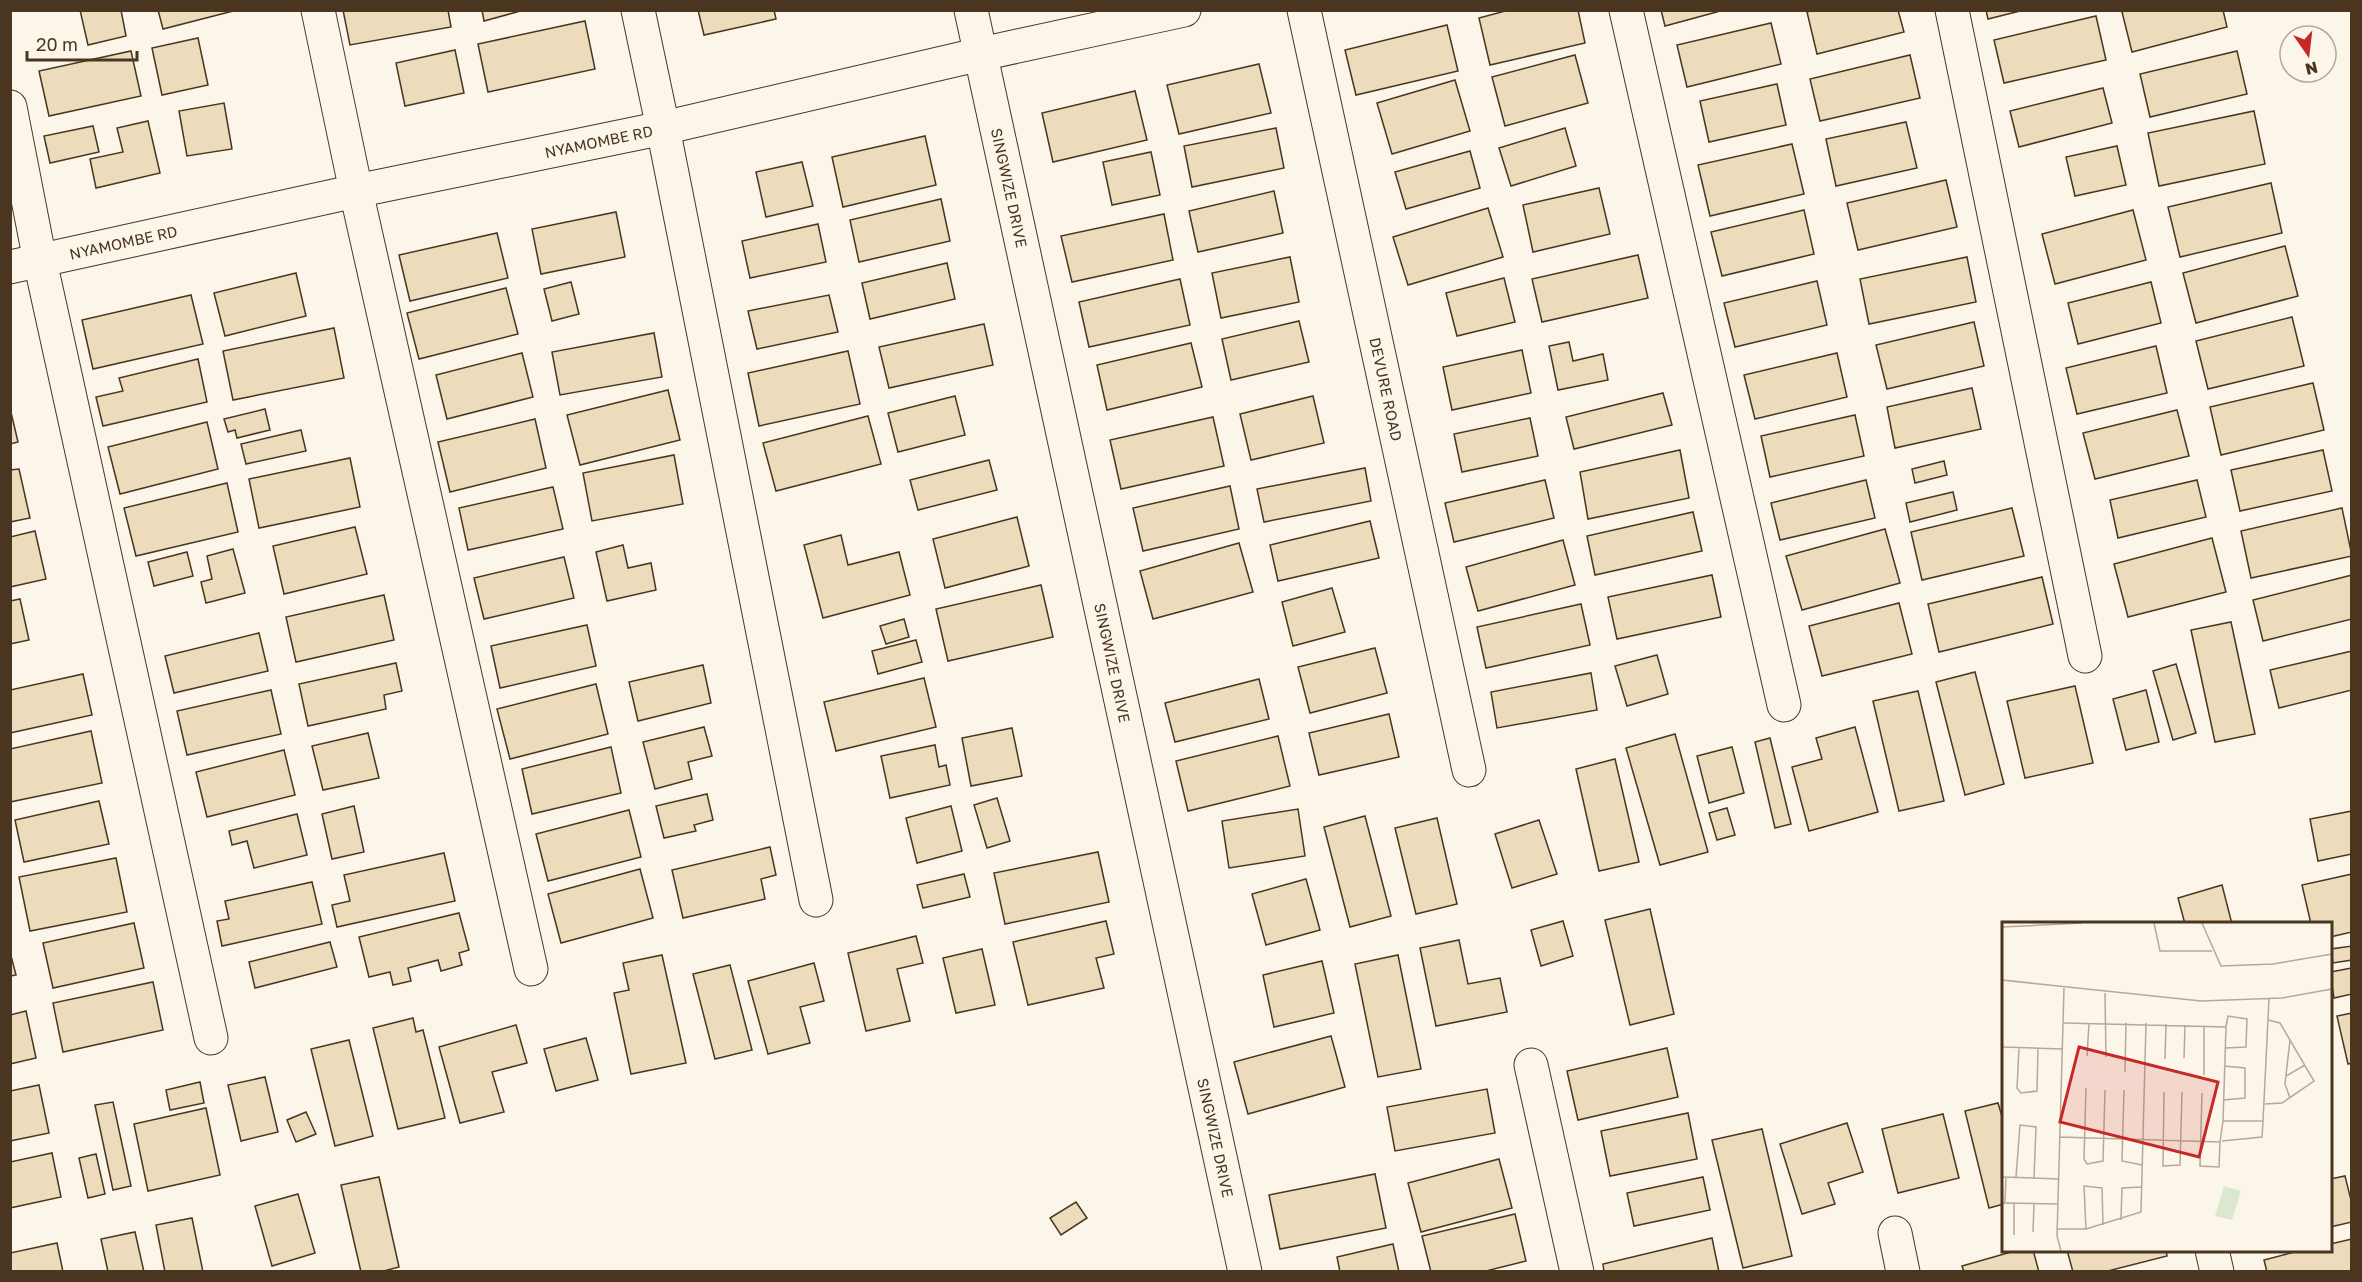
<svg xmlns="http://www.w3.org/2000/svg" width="2362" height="1282" font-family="'Golos Text',sans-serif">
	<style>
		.building { fill: #ecdcbc; stroke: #4a3520; stroke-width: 1.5 }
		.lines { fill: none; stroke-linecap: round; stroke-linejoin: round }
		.street-casing { stroke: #4a3520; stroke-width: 35 }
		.street { stroke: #fbf6e9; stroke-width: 33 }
		.labels { text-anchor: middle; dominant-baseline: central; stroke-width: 4.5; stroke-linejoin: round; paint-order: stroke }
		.street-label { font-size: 15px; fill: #4a3520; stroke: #fbf6e9 }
		.inset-road { fill: none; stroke: #b4a999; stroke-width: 1.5 }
		.view { fill: #c62828; fill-opacity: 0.15; stroke: #c62828; stroke-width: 3 }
		.inset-edge { fill: none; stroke: #4a3520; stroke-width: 3 }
	</style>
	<rect width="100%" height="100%" fill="#fbf6e9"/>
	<g class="building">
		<path d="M80 10H121L126 36 88 45Z"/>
		<path d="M158 10H237L163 29Z"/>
		<path d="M343 10H448L451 27 350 45Z"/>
		<path d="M482 10H524L484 21Z"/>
		<path d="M698 10H774L776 19 704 35Z"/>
		<path d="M1509 10H1578L1585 43 1490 65 1479 18Z"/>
		<path d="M1661 10H1724L1665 26Z"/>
		<path d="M1814 10H1898L1904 32 1817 54 1807 12Z"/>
		<path d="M1986 10H2024L1988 19Z"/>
		<path d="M2128 10H2223L2227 27 2132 52 2122 12Z"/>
		<path d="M2096 16 2106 60 2004 83 1994 40Z"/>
		<path d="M585 21 595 69 488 92 478 44Z"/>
		<path d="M1771 23 1781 64 1687 87 1677 45Z"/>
		<path d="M1447 25 1458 71 1356 95 1345 50Z"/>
		<path d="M198 38 208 85 162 95 152 48Z"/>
		<path d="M455 50 464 93 405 106 396 63Z"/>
		<path d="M131 51 141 96 49 116 39 71Z"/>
		<path d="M2237 51 2247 94 2150 117 2140 74Z"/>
		<path d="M1575 55 1588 103 1505 126 1492 77Z"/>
		<path d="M1910 55 1920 98 1820 121 1810 79Z"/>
		<path d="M1259 64 1271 113 1179 134 1167 85Z"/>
		<path d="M1455 80 1470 131 1392 154 1377 103Z"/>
		<path d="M1777 84 1786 125 1709 142 1700 101Z"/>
		<path d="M2103 88 2112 123 2019 147 2010 111Z"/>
		<path d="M1135 91 1147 140 1053 162 1042 113Z"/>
		<path d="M224 103 232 149 187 156 179 111Z"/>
		<path d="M2254 111 2265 164 2159 186 2148 133Z"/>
		<path d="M148 121 160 173 96 188 90 159 123 152 117 128Z"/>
		<path d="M1906 122 1917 168 1836 186 1826 139Z"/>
		<path d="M93 126 99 152 50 163 44 136Z"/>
		<path d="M1276 128 1284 168 1192 187 1184 146Z"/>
		<path d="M1565 128 1576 166 1511 186 1499 148Z"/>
		<path d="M925 136 936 185 843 207 832 157Z"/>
		<path d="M1792 144 1804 194 1710 216 1698 165Z"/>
		<path d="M2117 146 2126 185 2075 196 2066 157Z"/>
		<path d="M1470 151 1480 188 1406 209 1395 172Z"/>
		<path d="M1151 152 1160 195 1112 205 1103 162Z"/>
		<path d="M802 162 813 206 766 217 756 172Z"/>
		<path d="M1946 180 1957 227 1858 250 1847 203Z"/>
		<path d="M2271 183 2282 233 2180 257 2168 207Z"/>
		<path d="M1599 188 1610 234 1533 252 1523 205Z"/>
		<path d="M1274 191 1283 233 1198 252 1189 211Z"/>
		<path d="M941 199 950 241 859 262 850 220Z"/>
		<path d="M1488 208 1503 257 1408 285 1393 237Z"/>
		<path d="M1804 210 1814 254 1722 276 1711 232Z"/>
		<path d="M2133 210 2146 260 2055 284 2042 234Z"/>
		<path d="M616 212 625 257 541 274 532 229Z"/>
		<path d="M1164 214 1173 260 1072 282 1061 236Z"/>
		<path d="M818 224 826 262 750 278 742 241Z"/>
		<path d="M497 233 508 278 410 301 399 255Z"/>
		<path d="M2285 246 2298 296 2196 323 2183 273Z"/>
		<path d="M1638 255 1648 298 1542 322 1532 279Z"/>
		<path d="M1290 257 1299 302 1221 318 1212 273Z"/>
		<path d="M1967 257 1976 302 1869 324 1860 279Z"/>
		<path d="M947 263 955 299 870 319 862 283Z"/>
		<path d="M296 273 306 316 225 336 214 293Z"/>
		<path d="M1504 278 1515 322 1457 336 1446 293Z"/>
		<path d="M1180 279 1190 325 1089 347 1079 302Z"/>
		<path d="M1817 281 1827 325 1735 347 1724 303Z"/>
		<path d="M571 282 579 314 552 321 544 289Z"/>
		<path d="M2151 282 2161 323 2078 344 2068 303Z"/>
		<path d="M506 288 518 334 419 359 407 313Z"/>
		<path d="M191 295 203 344 93 369 82 320Z"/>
		<path d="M829 295 838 332 757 349 748 311Z"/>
		<path d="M2292 317 2304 366 2208 389 2196 341Z"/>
		<path d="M1299 321 1309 362 1231 380 1222 339Z"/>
		<path d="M1974 322 1984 366 1887 389 1876 345Z"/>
		<path d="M984 324 993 365 889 388 879 347Z"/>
		<path d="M334 328 344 378 233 400 223 351Z"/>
		<path d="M654 333 662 377 560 395 552 352Z"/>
		<path d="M1569 342 1573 361 1603 354 1608 380 1558 390 1549 346Z"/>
		<path d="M1191 343 1202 387 1107 410 1097 365Z"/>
		<path d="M2156 346 2167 393 2077 414 2066 368Z"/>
		<path d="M1522 350 1531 393 1452 410 1443 367Z"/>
		<path d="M848 351 860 404 759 426 748 373Z"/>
		<path d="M522 353 533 397 447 419 436 375Z"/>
		<path d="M1837 353 1847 397 1755 419 1744 375Z"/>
		<path d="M198 359 207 402 103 426 96 397 123 391 119 378Z"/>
		<path d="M2313 383 2324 430 2221 455 2210 407Z"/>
		<path d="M1972 388 1981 429 1895 448 1887 407Z"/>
		<path d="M668 390 680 440 580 465 567 415Z"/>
		<path d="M1663 393 1672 425 1574 449 1566 417Z"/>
		<path d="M955 396 965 435 898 452 888 413Z"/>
		<path d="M1313 396 1324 443 1251 460 1240 414Z"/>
		<path d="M10 408 18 442 10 444Z"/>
		<path d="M265 409 270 430 237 438 235 430 228 432 224 419Z"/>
		<path d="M2177 410 2189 456 2095 479 2083 433Z"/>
		<path d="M1855 415 1864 456 1770 477 1761 436Z"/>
		<path d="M868 416 881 464 776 491 763 443Z"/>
		<path d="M1213 417 1224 466 1121 489 1110 440Z"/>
		<path d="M1530 418 1538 456 1462 472 1454 434Z"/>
		<path d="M535 419 546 468 450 492 438 442Z"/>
		<path d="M207 422 218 469 120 494 108 447Z"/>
		<path d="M301 430 306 451 246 464 241 444Z"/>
		<path d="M1680 450 1689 498 1588 519 1580 472Z"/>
		<path d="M2323 450 2332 491 2240 511 2231 470Z"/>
		<path d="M674 455 683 504 592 521 583 473Z"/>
		<path d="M350 458 360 507 259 528 249 479Z"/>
		<path d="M989 460 997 490 918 510 910 480Z"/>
		<path d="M1944 461 1947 475 1915 483 1912 469Z"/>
		<path d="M1365 468 1371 501 1264 522 1257 489Z"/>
		<path d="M19 469 30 518 10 522V470Z"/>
		<path d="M1545 480 1554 518 1454 542 1445 503Z"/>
		<path d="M1866 480 1875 518 1780 540 1771 503Z"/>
		<path d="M2197 480 2206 517 2118 538 2110 500Z"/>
		<path d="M227 483 238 532 136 556 124 508Z"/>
		<path d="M1230 486 1239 529 1143 551 1133 508Z"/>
		<path d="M553 487 563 529 468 550 459 508Z"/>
		<path d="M1953 492 1957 510 1910 522 1906 503Z"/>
		<path d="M2012 508 2024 556 1922 580 1911 532Z"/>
		<path d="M2342 508 2352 556 2251 578 2241 531Z"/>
		<path d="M1693 512 1702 551 1595 575 1587 536Z"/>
		<path d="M1017 517 1029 566 945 588 933 539Z"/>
		<path d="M1370 521 1379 558 1278 581 1270 545Z"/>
		<path d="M355 527 367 574 284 594 273 546Z"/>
		<path d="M1885 529 1900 583 1802 610 1786 556Z"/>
		<path d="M35 531 46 579 10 587V537Z"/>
		<path d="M841 535 848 565 899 552 910 595 823 618 804 545Z"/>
		<path d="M2212 538 2226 592 2128 617 2114 564Z"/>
		<path d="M1563 540 1575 585 1478 611 1466 567Z"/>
		<path d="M1239 543 1253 592 1153 619 1140 571Z"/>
		<path d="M623 545 628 568 651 563 656 590 607 601 596 552Z"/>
		<path d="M233 549 245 593 206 603 201 582 212 579 207 556Z"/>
		<path d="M187 552 193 576 154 586 148 562Z"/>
		<path d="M564 557 574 598 484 619 474 578Z"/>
		<path d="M1712 575 1721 617 1617 639 1608 597Z"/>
		<path d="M2352 575V619L2263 641 2253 600Z"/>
		<path d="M2042 577 2053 624 1939 652 1928 604Z"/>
		<path d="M1041 585 1053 637 948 661 936 609Z"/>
		<path d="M1332 588 1345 632 1293 646 1282 602Z"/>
		<path d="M384 595 394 640 296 662 286 617Z"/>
		<path d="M20 599 29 640 10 644V601Z"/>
		<path d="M1899 603 1912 654 1822 676 1809 626Z"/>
		<path d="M1581 604 1590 645 1486 668 1477 627Z"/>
		<path d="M904 619 909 637 886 644 880 626Z"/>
		<path d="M2231 622 2255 734 2215 742 2191 630Z"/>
		<path d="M587 625 596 666 500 688 491 646Z"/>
		<path d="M259 633 268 671 174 693 165 656Z"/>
		<path d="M916 640 922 662 878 674 872 651Z"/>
		<path d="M1375 648 1387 693 1310 713 1298 667Z"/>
		<path d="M2352 651V690L2279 708 2270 670Z"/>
		<path d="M1657 655 1668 694 1627 706 1615 666Z"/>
		<path d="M396 663 402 691 384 695 386 709 308 726 299 684Z"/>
		<path d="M2176 664 2196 733 2173 740 2153 671Z"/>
		<path d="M703 665 711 703 638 721 629 682Z"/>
		<path d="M1975 672 2004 784 1965 795 1936 682Z"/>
		<path d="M1591 673 1597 710 1497 728 1491 692Z"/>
		<path d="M83 674 92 715 10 733V690Z"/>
		<path d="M924 678 936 727 836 751 824 702Z"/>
		<path d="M1259 679 1269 719 1175 742 1165 703Z"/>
		<path d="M596 684 608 734 510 759 497 709Z"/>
		<path d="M2075 686 2093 763 2025 778 2007 701Z"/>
		<path d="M271 690 281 734 187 755 177 711Z"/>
		<path d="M2146 690 2159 742 2126 750 2113 699Z"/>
		<path d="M1918 691 1944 801 1899 811 1873 701Z"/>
		<path d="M1389 714 1399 757 1319 775 1309 733Z"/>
		<path d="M704 727 712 756 688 762 692 779 655 789 643 742Z"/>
		<path d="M1855 727 1878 812 1809 831 1792 767 1822 759 1816 738Z"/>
		<path d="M1012 728 1022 776 971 786 962 738Z"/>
		<path d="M91 731 102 783 10 802V749Z"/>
		<path d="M368 733 379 778 323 790 312 746Z"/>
		<path d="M1675 734 1708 852 1660 865 1626 748Z"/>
		<path d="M1278 736 1290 786 1188 811 1176 761Z"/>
		<path d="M1770 738 1791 824 1775 828 1755 742Z"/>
		<path d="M935 745 939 767 946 765 950 785 890 798 881 756Z"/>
		<path d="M611 747 621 793 532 814 522 769Z"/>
		<path d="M1732 747 1744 793 1709 803 1697 756Z"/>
		<path d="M284 750 295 795 207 817 196 772Z"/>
		<path d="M1615 759 1639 862 1599 871 1576 769Z"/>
		<path d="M707 794 713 820 694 825 696 831 664 838 656 806Z"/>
		<path d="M997 798 1010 841 987 848 974 805Z"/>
		<path d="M99 801 109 844 24 862 15 820Z"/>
		<path d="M354 806 364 852 332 859 322 814Z"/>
		<path d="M951 806 962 851 917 863 906 818Z"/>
		<path d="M1727 808 1735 835 1717 840 1709 813Z"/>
		<path d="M1298 809 1305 856 1229 868 1222 821Z"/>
		<path d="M629 810 641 857 548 881 536 834Z"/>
		<path d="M2352 811V854L2318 861 2310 819Z"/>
		<path d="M297 814 307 855 254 868 247 841 232 845 229 831Z"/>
		<path d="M1365 816 1391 916 1350 927 1324 827Z"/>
		<path d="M1437 818 1457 904 1416 914 1395 828Z"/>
		<path d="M1539 820 1557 874 1512 888 1495 834Z"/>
		<path d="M770 847 776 875 761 879 765 899 683 918 672 870Z"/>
		<path d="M1098 852 1109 902 1005 924 994 873Z"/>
		<path d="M444 853 455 901 337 927 332 905 350 901 344 875Z"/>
		<path d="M116 858 127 912 30 931 19 877Z"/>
		<path d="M640 869 653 918 561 943 548 894Z"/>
		<path d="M964 874 970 897 923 908 917 885Z"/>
		<path d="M2352 874V932L2330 937V924H2311L2302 885Z"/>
		<path d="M1306 879 1320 930 1266 945 1252 894Z"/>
		<path d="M312 882 322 924 222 946 217 921 229 919 225 901Z"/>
		<path d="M2222 885 2232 924H2185L2178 898Z"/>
		<path d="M1650 909 1674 1014 1630 1025 1605 920Z"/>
		<path d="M459 913 469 950 459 953 462 965 441 971 438 960 408 968 411 981 393 985 390 972 369 977 359 937Z"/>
		<path d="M1106 921 1114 954 1096 958 1104 988 1028 1005 1013 942Z"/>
		<path d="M1563 921 1573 956 1541 966 1531 930Z"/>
		<path d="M134 923 144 968 53 988 43 943Z"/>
		<path d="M916 936 923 963 897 969 910 1021 866 1031 848 953Z"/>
		<path d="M1459 940 1468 984 1500 978 1507 1012 1436 1026 1420 948Z"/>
		<path d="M330 942 337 967 255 988 249 962Z"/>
		<path d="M2352 946V960L2333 963 2331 949Z"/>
		<path d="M982 949 995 1005 956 1013 943 958Z"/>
		<path d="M10 952 16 975 10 976Z"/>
		<path d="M662 955 686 1063 631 1074 614 993 629 990 623 963Z"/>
		<path d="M1398 955 1421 1069 1378 1077 1355 964Z"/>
		<path d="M1322 961 1334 1013 1274 1027 1263 975Z"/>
		<path d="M814 963 824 1001 800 1007 810 1043 768 1054 748 981Z"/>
		<path d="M730 965 752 1050 715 1059 693 974Z"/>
		<path d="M2352 968V994L2334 998 2330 972Z"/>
		<path d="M153 982 163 1030 63 1052 53 1003Z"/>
		<path d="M26 1011 36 1058 10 1064V1015Z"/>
		<path d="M2352 1013V1063L2348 1064 2337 1016Z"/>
		<path d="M413 1018 416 1032 423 1030 445 1118 398 1129 373 1028Z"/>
		<path d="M516 1025 527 1063 492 1072 504 1112 460 1123 439 1047Z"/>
		<path d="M1331 1036 1345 1087 1248 1114 1234 1062Z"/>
		<path d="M586 1038 598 1080 556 1091 544 1049Z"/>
		<path d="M349 1040 373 1136 335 1146 311 1049Z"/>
		<path d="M1667 1048 1678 1097 1578 1120 1567 1071Z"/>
		<path d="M265 1077 278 1132 241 1141 228 1085Z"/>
		<path d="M200 1082 204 1103 170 1110 166 1090Z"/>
		<path d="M39 1085 49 1133 10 1141V1091Z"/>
		<path d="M1487 1089 1495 1133 1395 1151 1387 1107Z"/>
		<path d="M113 1102 131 1186 113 1190 95 1105Z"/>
		<path d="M1998 1103 2004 1123V1204L1989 1208 1965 1111Z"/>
		<path d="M206 1108 220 1175 148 1191 134 1124Z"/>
		<path d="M306 1112 316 1134 296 1142 287 1120Z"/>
		<path d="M1688 1113 1697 1159 1610 1176 1601 1131Z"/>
		<path d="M1943 1114 1959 1178 1898 1193 1882 1129Z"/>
		<path d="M1847 1123 1863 1172 1828 1183 1835 1204 1802 1214 1780 1144Z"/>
		<path d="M1762 1129 1792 1256 1743 1268 1712 1140Z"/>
		<path d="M52 1153 61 1197 10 1208V1162Z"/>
		<path d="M96 1154 105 1194 88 1198 79 1158Z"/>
		<path d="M1499 1159 1512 1208 1421 1232 1408 1183Z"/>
		<path d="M1375 1174 1386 1228 1280 1249 1269 1195Z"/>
		<path d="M2345 1176 2352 1204V1222L2330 1227V1179Z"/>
		<path d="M379 1177 399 1267 380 1272H361L341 1185Z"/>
		<path d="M1703 1177 1710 1210 1634 1226 1627 1193Z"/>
		<path d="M298 1194 315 1253 272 1266 255 1206Z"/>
		<path d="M1076 1202 1087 1218 1061 1235 1050 1218Z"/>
		<path d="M1515 1214 1526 1261 1482 1272H1431L1422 1236Z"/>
		<path d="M192 1218 203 1272H165L156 1225Z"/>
		<path d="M135 1232 144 1272H108L101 1239Z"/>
		<path d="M1712 1238 1719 1272H1604L1603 1264Z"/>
		<path d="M2352 1239V1272H2267L2264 1260 2302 1250H2330V1244Z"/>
		<path d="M57 1243 63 1272H10V1253Z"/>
		<path d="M1393 1244 1399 1272H1340L1337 1257Z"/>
		<path d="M2018 1250H2033L2039 1272H1964L1962 1266Z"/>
		<path d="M2067 1250H2166L2167 1256 2104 1272H2073Z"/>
	</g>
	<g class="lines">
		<defs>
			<g id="street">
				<path d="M318 10 356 191 531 969"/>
				<path d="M638 10 663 128 816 900"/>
				<path id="s1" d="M971 10 1245 1272"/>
				<path id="s2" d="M1304 10 1469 770"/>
				<path d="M1626 10 1784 705"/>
				<path d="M1952 10 2085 656"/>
				<path d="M10 107 40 261 211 1038"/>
				<path id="s3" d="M10 267 356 191 663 128 981 54 1184 10"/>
				<path d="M1531 1065 1577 1272"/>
				<path d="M1895 1233 1903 1272"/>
				<path d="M2212 1250 2217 1272"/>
			</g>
		</defs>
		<use href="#street" class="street-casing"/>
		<use href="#street" class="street"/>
	</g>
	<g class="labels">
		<g class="street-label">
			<text stroke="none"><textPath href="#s3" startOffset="602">NYAMOMBE RD</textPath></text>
			<text stroke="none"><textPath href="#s1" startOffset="182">SINGWIZE DRIVE</textPath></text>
			<text stroke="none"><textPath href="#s3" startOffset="116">NYAMOMBE RD</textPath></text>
			<text stroke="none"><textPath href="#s2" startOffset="388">DEVURE ROAD</textPath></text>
			<text stroke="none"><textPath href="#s1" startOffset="668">SINGWIZE DRIVE</textPath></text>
			<text stroke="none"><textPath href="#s1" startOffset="1154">SINGWIZE DRIVE</textPath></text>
		</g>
	</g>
	<g transform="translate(2002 922)">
		<rect width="330" height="330" fill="#fbf6e9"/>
		<path d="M222 264 239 269 230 298 213 294Z" fill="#dce7d0"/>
		<path class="inset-road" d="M152 1 158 29H210M200 1 219 44 271 42 330 32M0 5 80 1M0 58 199 79 280 76 330 67M103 71 104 135M0 125 61 127M17 126 15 166 19 171 35 169 36 126M223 126 244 125 245 97 226 94 224 105M85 134 87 101M182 136 183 103M163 137 164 102M123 150 124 101M202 153V105M284 154 303 143M84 166 82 237 85 242 101 239 103 168M122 168 120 239 140 243M162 170 161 244 178 243 180 170M200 171 198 244 217 245 218 220M288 176 283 162 288 118M221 178 243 176V146L222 144M263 182 280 181 312 159 278 101 266 98M221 199H261L267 77M58 215 218 220 221 199 224 105 62 101M220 219 260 215 261 199M0 255 57 257M14 255 18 203 34 205 32 256M3 280 4 255M0 281 55 282M119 298 120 266 139 265M55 307H84L139 290 144 101M84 307 82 264 100 266 101 303M31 310 32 282M12 313V281M59 329 55 314 62 66"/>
		<path class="view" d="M77 125 216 160 197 235 58 200Z"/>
		<rect width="330" height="330" class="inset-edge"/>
	</g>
	<rect width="2362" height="1282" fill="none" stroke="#4a3520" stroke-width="24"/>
	<g transform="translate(2308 54) rotate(166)"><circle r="28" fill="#fbf6e9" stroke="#b4a999" stroke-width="1.5"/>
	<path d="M0-4.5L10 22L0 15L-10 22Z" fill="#c62828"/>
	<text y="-9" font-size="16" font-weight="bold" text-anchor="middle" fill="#4a3520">N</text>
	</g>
	<path d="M27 51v9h110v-9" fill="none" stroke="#4a3520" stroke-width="3"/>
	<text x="36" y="51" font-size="18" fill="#4a3520" stroke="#fbf6e9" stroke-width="4.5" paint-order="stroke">20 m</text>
</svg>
